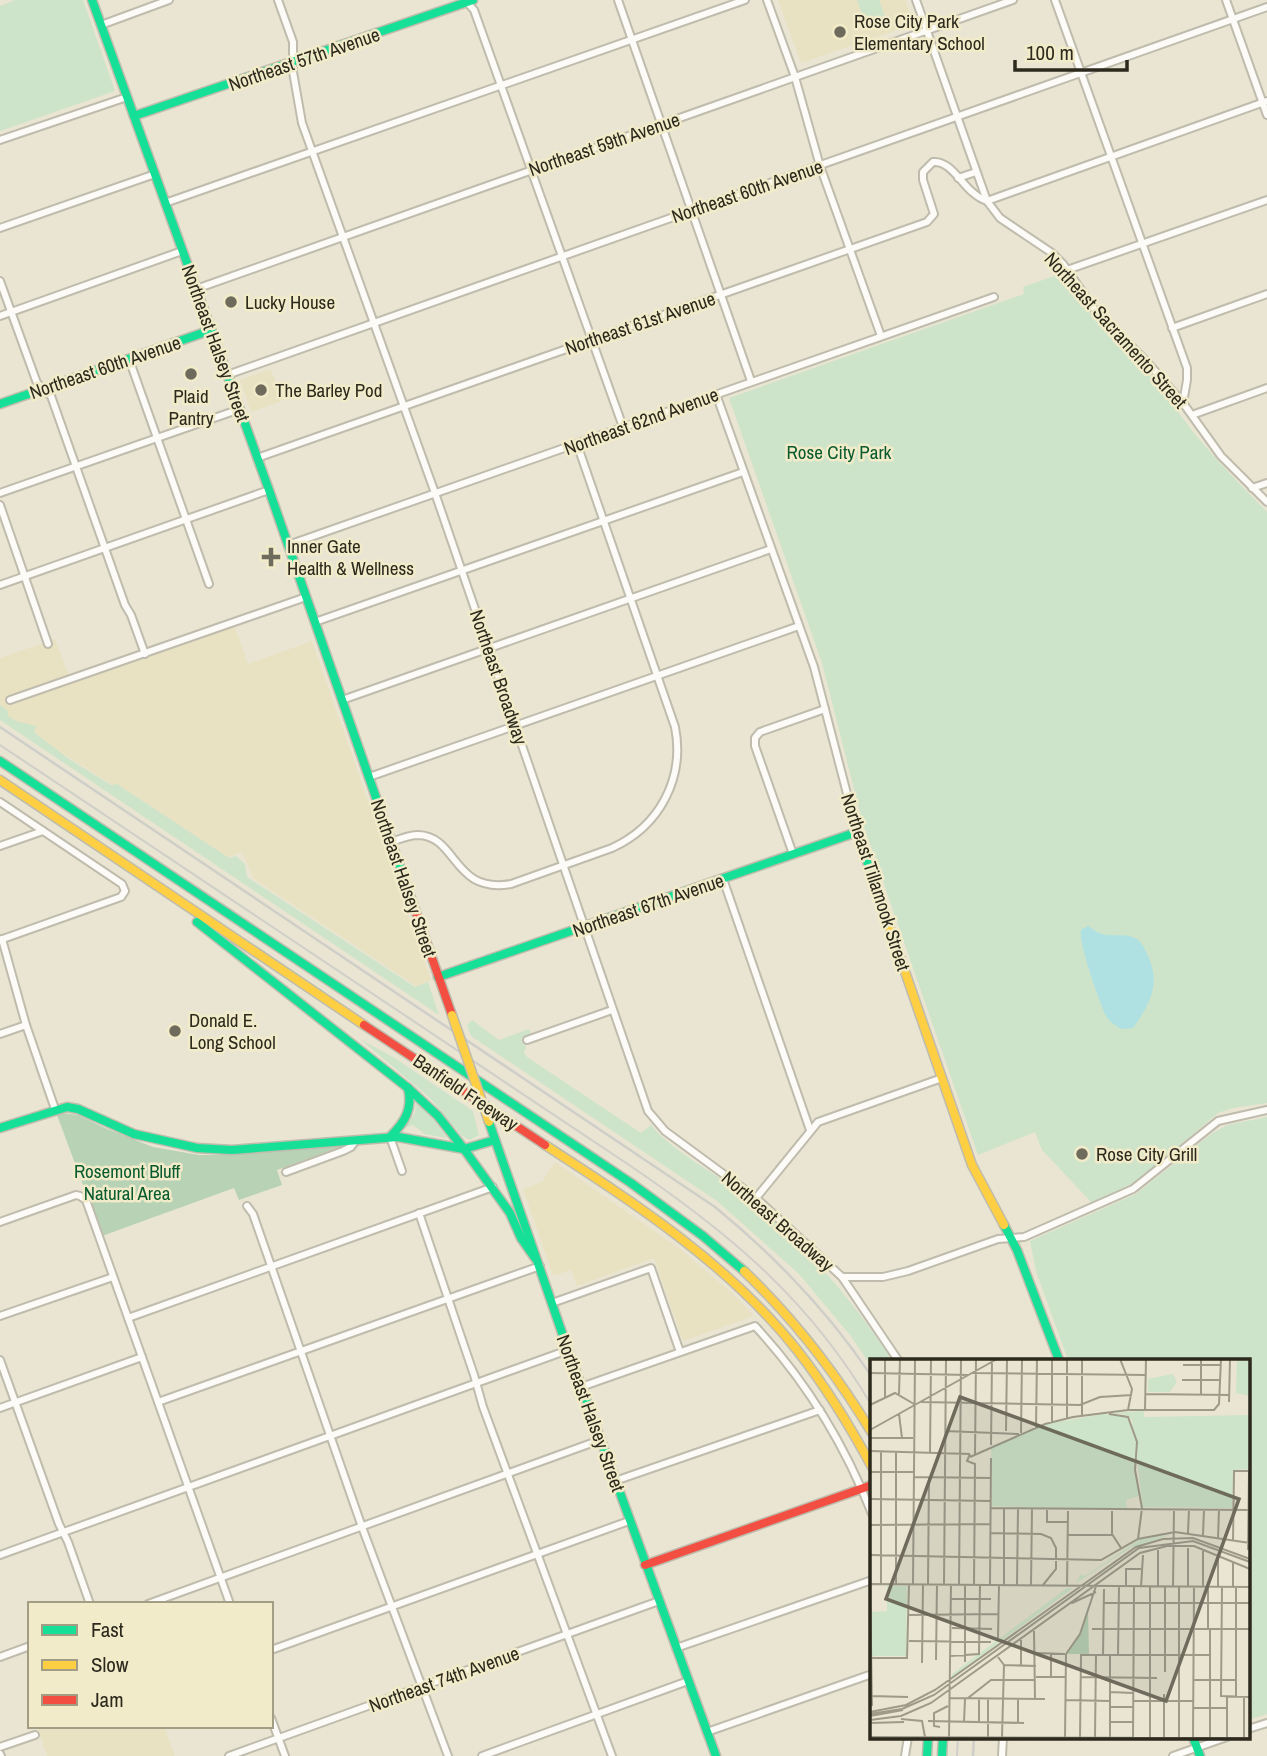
<svg xmlns="http://www.w3.org/2000/svg" width="1267" height="1756" font-family="'Archivo Narrow',sans-serif">
	<style>
		.built { fill: #e8e2c3 }
		.green { fill: #cee4ca }
		.forest { fill: #b8d2b5 }
		.water { fill: #afe0e2 }
		.lines { fill: none; stroke-linecap: round; stroke-linejoin: round }
		.street-casing { stroke: #bfbcad; stroke-width: 10 }
		.fast-casing { stroke: #bfbcad; stroke-width: 11 }
		.slow-casing { stroke: #bfbcad; stroke-width: 11 }
		.jam-casing { stroke: #bfbcad; stroke-width: 11 }
		.street { stroke: #fcfbf8; stroke-width: 6 }
		.fast { stroke: #16e098; stroke-width: 8 }
		.slow { stroke: #ffcf43; stroke-width: 8 }
		.jam { stroke: #f24e42; stroke-width: 8 }
		.tram { stroke: #cfcec9; stroke-width: 2 }
		.rail { stroke: #cfcec9; stroke-width: 2.5 }
		.slow-bridge-casing { stroke: #bfbcad; stroke-width: 11; stroke-linecap: butt }
		.slow-bridge { stroke: #ffcf43; stroke-width: 8 }
		.poi-dot { fill: #6e6b5c; stroke: #f2ebc9; stroke-width: 2.5 }
		.labels { text-anchor: middle; dominant-baseline: central; stroke-width: 5; stroke-linejoin: round; paint-order: stroke }
		.poi-label { font-size: 19px; fill: #2c291d; stroke: #f2ebc9; text-anchor: start }
		.street-label { font-size: 19px; fill: #2c291d; stroke: #f2ebc9 }
		.park-label { font-size: 19px; fill: #085b2e; stroke: #f2ebc9 }
		.inset-road { fill: none; stroke: #9d9a8a; stroke-width: 2 }
		.view { fill: #6e6b5c; fill-opacity: 0.15; stroke: #6e6b5c; stroke-width: 3.5 }
		.inset-edge { fill: none; stroke: #2c291d; stroke-width: 3.5 }
	</style>
	<rect width="100%" height="100%" fill="#e9e5d2"/>
	<g class="built">
		<path d="M778 0H905L914 24 801 63Z"/>
		<path d="M271 369 282 401 251 412 240 380Z"/>
		<path d="M233 621 248 664 312 641 431 980 416 986 254 879 242 852 228 857 55 749 0 711V658L55 639 70 679Z"/>
		<path d="M555 1162 680 1249 732 1293 754 1316 683 1341 654 1258 577 1286 571 1270 553 1276 523 1189 542 1182Z"/>
		<path d="M37 1726H164L175 1756H47Z"/>
	</g>
	<g class="green">
		<path d="M15 0H83L115 91 0 131V6Z"/>
		<path d="M857 0H879L887 22 867 29Z"/>
		<path d="M1060 274C1083 311 1114 334 1142 365 1163 388 1176 410 1194 433 1217 461 1242 487 1267 512V1103L1233 1108 1218 1113 1136 1182 1092 1203 1042 1150 1035 1132 978 1155 863 824 822 663 729 398 1024 294 1023 287Z"/>
		<path d="M0 705 7 710 8 716 16 721 36 726 34 732 69 759 111 785 117 784 229 858 236 856 245 864 247 877 415 987 428 982 439 1015 0 720Z"/>
		<path d="M472 1020 499 1040 529 1029 531 1033 521 1039 526 1047 524 1053 527 1057 641 1133 651 1125C673 1152 717 1174 745 1196 803 1242 852 1299 892 1360H872L871 1366 850 1335 799 1274 717 1201 471 1036 467 1025Z"/>
		<path d="M360 1039 393 1057 473 1111 479 1135 470 1140 462 1136 430 1098Z"/>
		<path d="M416 1100 425 1108 447 1138 425 1134 413 1125 405 1128 415 1113Z"/>
		<path d="M1267 1117V1714L1248 1720V1360H1068L1036 1271 1030 1241 1136 1194 1211 1134 1227 1125Z"/>
	</g>
	<path class="forest" d="M62 1113 78 1115 105 1128 153 1147 199 1155H232L343 1146 277 1170 282 1185 239 1200 234 1188 102 1236 57 1115Z"/>
	<path class="water" d="M1088 926C1093 929 1097 933 1102 934 1113 937 1125 933 1135 938 1142 941 1145 950 1148 956 1161 984 1150 1004 1133 1028L1121 1029C1115 1025 1108 1021 1105 1014 1099 1000 1078 942 1081 930Z"/>
	<g class="lines">
		<defs>
			<g id="street">
				<path d="M278 0 293 42V72L302 123 435 493 648 1111 665 1131 756 1198 842 1277 898 1360"/>
				<path d="M465 0 474 10 623 427"/>
				<path d="M618 0 751 381"/>
				<path d="M767 0 795 77 820 166 881 336"/>
				<path d="M916 0 987 201 1000 218 1052 253 1063 264 1095 310 1148 363 1183 403 1221 456 1267 502"/>
				<path d="M1055 0 1187 368V380L1183 403"/>
				<path d="M1226 0 1267 115"/>
				<path d="M101 25 169 0"/>
				<path d="M0 140 127 97"/>
				<path d="M958 178 976 172"/>
				<path d="M165 203 745 0"/>
				<path d="M0 228 155 174"/>
				<path d="M1067 270 1267 200"/>
				<path d="M0 281 37 383 51 396 125 605 131 615 145 654"/>
				<path d="M196 289 1013 0"/>
				<path d="M0 316 182 251"/>
				<path d="M1172 328 1267 294"/>
				<path d="M129 359 209 584"/>
				<path d="M227 375 1267 7"/>
				<path d="M716 394 814 667 857 832"/>
				<path d="M1192 415 1267 388"/>
				<path d="M257 458 927 222 934 214 923 180V172L933 162C954 160 964 194 987 201L1267 101"/>
				<path d="M1252 488 1267 483"/>
				<path d="M0 493 240 409"/>
				<path d="M0 505 48 644"/>
				<path d="M288 545 994 297"/>
				<path d="M0 585 269 490"/>
				<path d="M315 622 743 472"/>
				<path d="M10 700 306 597"/>
				<path d="M342 700 771 549"/>
				<path d="M369 777 799 626"/>
				<path d="M0 802 122 884 125 891 121 897 0 940"/>
				<path d="M391 842C400 839 409 835 418 835 458 836 452 894 511 884L612 848C660 826 685 778 675 727L577 444"/>
				<path d="M0 846 43 831"/>
				<path d="M793 854 755 746V738L760 732 825 709"/>
				<path d="M723 879 810 1130"/>
				<path d="M2 939 26 1025 55 1109"/>
				<path d="M0 1034 26 1025"/>
				<path d="M527 1040 612 1010"/>
				<path d="M390 1137 402 1171"/>
				<path d="M286 1172 343 1151 351 1147 356 1140"/>
				<path d="M756 1198 818 1122 942 1078"/>
				<path d="M247 1206 253 1214 362 1527 448 1756"/>
				<path d="M419 1213 474 1375 483 1407 612 1756"/>
				<path d="M0 1222 76 1195 80 1196 86 1200 230 1604"/>
				<path d="M842 1277H883L908 1271 998 1239 1024 1237 1133 1189 1218 1121 1267 1110"/>
				<path d="M552 1303 651 1268 680 1352"/>
				<path d="M0 1316 113 1277"/>
				<path d="M128 1318 493 1187"/>
				<path d="M0 1360 59 1524 68 1542 90 1604"/>
				<path d="M581 1387 755 1326C806 1381 845 1445 872 1514"/>
				<path d="M158 1402 540 1266"/>
				<path d="M0 1408 142 1357"/>
				<path d="M615 1481 820 1410"/>
				<path d="M0 1555 568 1350"/>
				<path d="M148 1604 600 1440"/>
				<path d="M676 1648 872 1580"/>
				<path d="M271 1650 629 1521"/>
				<path d="M0 1657 30 1646"/>
				<path d="M271 1718 285 1756"/>
				<path d="M1248 1729 1267 1723"/>
				<path d="M707 1732 872 1674"/>
				<path d="M0 1747 35 1735"/>
				<path d="M0 1754 1 1756"/>
				<path d="M229 1756 659 1601"/>
				<path d="M482 1756 688 1681"/>
				<path d="M905 1756 908 1737"/>
				<path d="M1002 1756 1003 1737"/>
				<path d="M1173 1756 1227 1737"/>
			</g>
			<g id="fast">
				<path d="M92 0 269 490 413 904"/>
				<path d="M134 116 473 0"/>
				<path d="M0 404 211 330"/>
				<path d="M0 761 631 1183 703 1236 744 1271"/>
				<path d="M197 922 408 1088 438 1116 464 1149"/>
				<path d="M438 977 857 832 884 911"/>
				<path d="M489 1122 568 1350 716 1756"/>
				<path d="M0 1128 67 1107 78 1109 134 1134 197 1148 232 1150 398 1137 464 1149 495 1140"/>
				<path d="M390 1137C405 1122 413 1109 408 1088"/>
				<path d="M464 1149 510 1213 521 1238 535 1258"/>
				<path d="M1004 1225 1017 1250 1059 1360"/>
				<path d="M1193 1737 1200 1756"/>
				<path d="M927 1756 928 1737"/>
				<path d="M942 1756 943 1737"/>
			</g>
			<g id="slow">
				<path d="M0 780 364 1025"/>
				<path d="M884 911 972 1165 1004 1225"/>
				<path d="M545 1145C636 1204 729 1264 797 1350 826 1387 850 1426 872 1467"/>
				<path d="M744 1271C795 1320 836 1373 872 1433"/>
			</g>
			<g id="jam">
				<path d="M413 904 452 1015"/>
				<path d="M364 1025 545 1145"/>
				<path d="M645 1565 872 1485"/>
			</g>
		</defs>
		<use href="#street" class="street-casing"/>
		<use href="#fast" class="fast-casing"/>
		<use href="#slow" class="slow-casing"/>
		<use href="#jam" class="jam-casing"/>
		<use href="#street" class="street"/>
		<use href="#fast" class="fast"/>
		<use href="#slow" class="slow"/>
		<use href="#jam" class="jam"/>
		<g class="tram">
			<path d="M0 745 635 1169C733 1236 811 1302 872 1406"/>
			<path d="M957 1756 958 1737"/>
		</g>
		<g class="rail">
			<path d="M0 727 715 1207C776 1257 828 1311 872 1377"/>
			<path d="M973 1756 974 1737"/>
		</g>
		<defs>
			<path id="slow-bridge" d="M452 1015 489 1122"/>
		</defs>
		<use href="#slow-bridge" class="slow-bridge-casing"/>
		<use href="#slow-bridge" class="slow-bridge"/>
	</g>
	<g class="poi-dot">
		<circle cx="840" cy="32" r="7"/>
		<circle cx="231" cy="302" r="7"/>
		<circle cx="191" cy="374" r="7"/>
		<circle cx="261" cy="390" r="7"/>
		<path d="M267.5 546.5h7v7h7v7h-7v7h-7v-7h-7v-7h7z"/>
		<circle cx="175" cy="1031" r="7"/>
		<circle cx="1082" cy="1154" r="7"/>
	</g>
	<g class="labels">
		<g class="poi-label">
			<text x="854" y="21">Rose City Park<tspan x="854" dy="22">Elementary School</tspan></text>
			<text x="245" y="302">Lucky House</text>
			<text x="275" y="390">The Barley Pod</text>
			<text x="191" y="396" text-anchor="middle">Plaid<tspan x="191" dy="22">Pantry</tspan></text>
			<text x="287" y="546">Inner Gate<tspan x="287" dy="22">Health &amp; Wellness</tspan></text>
			<text x="189" y="1020">Donald E.<tspan x="189" dy="22">Long School</tspan></text>
			<text x="1096" y="1154">Rose City Grill</text>
		</g>
		<g class="street-label">
			<text transform="translate(304 59) rotate(-19)">Northeast 57th Avenue</text>
			<text transform="translate(604 144) rotate(-19)">Northeast 59th Avenue</text>
			<text transform="translate(747 191) rotate(-19)">Northeast 60th Avenue</text>
			<text transform="translate(640 323) rotate(-19)">Northeast 61st Avenue</text>
			<text transform="translate(1116 330) rotate(48)">Northeast Sacramento Street</text>
			<text transform="translate(216 343) rotate(70)">Northeast Halsey Street</text>
			<text transform="translate(105 367) rotate(-19)">Northeast 60th Avenue</text>
			<text transform="translate(641 421) rotate(-20)">Northeast 62nd Avenue</text>
			<text transform="translate(499 677) rotate(71)">Northeast Broadway</text>
			<text transform="translate(404 878) rotate(71)">Northeast Halsey Street</text>
			<text transform="translate(876 882) rotate(72)">Northeast Tillamook Street</text>
			<text transform="translate(648 905) rotate(-19)">Northeast 67th Avenue</text>
			<text transform="translate(466 1092) rotate(34)">Banfield Freeway</text>
			<text transform="translate(778 1221) rotate(41)">Northeast Broadway</text>
			<text transform="translate(591 1413) rotate(70)">Northeast Halsey Street</text>
			<text transform="translate(444 1679) rotate(-20)">Northeast 74th Avenue</text>
		</g>
		<g class="park-label">
			<text x="839" y="452">Rose City Park</text>
			<text x="127" y="1171">Rosemont Bluff<tspan x="127" dy="22">Natural Area</tspan></text>
		</g>
	</g>
	<g transform="translate(870 1359)">
		<rect width="380" height="380" fill="#e9e5d2"/>
		<path d="M367 0H380V37L366 34ZM303 15 307 23 300 33H278V20ZM274 52V58L380 56V110L363 111 362 149 273 148 262 61 257 56 242 54ZM234 55 257 58 266 83 264 111 271 136 256 141 257 151 122 147 121 87 177 65ZM302 175 260 189 206 224 211 215 215 217 269 181ZM17 227H37L36 297H1L2 253 17 252ZM197 229H203L82 318V315Z" fill="#cee4ca"/>
		<path d="M218 252 219 295H197L211 275Z" fill="#b8d2b5"/>
		<path class="inset-road" d="M250 0 262 30 258 51M313 6H351M0 14 98 16M103 14 276 16M312 21H351M29 35 30 0M275 35 359 36M331 36V0M15 38V0M51 43 210 46 230 38 262 36M359 43 360 0M0 46 25 34 44 45M275 51 276 0M29 55 32 79M239 55 258 58 267 83 265 111 272 149 268 180M212 57V0M197 60V0M182 63V0M166 69 167 0M0 71 127 0M75 72 149 75M136 72 137 0M151 74 152 0M0 79H43M121 86 122 2M0 92 100 95M60 94 61 0M100 95 97 102 105 105 104 226M105 95 106 0M100 98 175 65 203 58 258 51H344L349 45 351 0M0 113H43M44 118 121 119M0 140 120 142M120 149 380 151M177 151V163H198M242 152V175L251 189M0 166 120 165M121 174 171 175 181 179 186 189V210L173 226M318 174 319 150M198 176H243M333 176 334 150M348 180 349 150M363 183 364 112H380M378 191 379 112M0 196 231 201 268 180 305 173 380 184M0 225 2 347M0 225 380 228M11 225V92M26 225V92M43 225 45 0M58 225 59 118M74 225 76 0M89 225 91 0M120 226 121 99M134 226V149M147 226 148 149M161 226 162 149M197 227 198 152M256 228V210H271M271 228 273 196M288 228V191M295 228V313M303 228 304 150M318 228V189M333 228V192M348 228V198M352 228 351 337 380 338M363 228V204M81 240H121M202 244 226 233M234 244H380M38 256 129 255M82 269 122 270M222 270H380M338 270V228M164 272 165 340M128 279 129 226M39 282 121 283M166 294 195 295M196 295 210 275 226 227M233 296 234 230M248 296 249 228M80 297 109 295 110 226M128 298 134 306 132 378M2 299H37L39 225M66 301 67 225M95 303V225M52 304 53 225M134 306 166 307M151 306V281M166 318H195M181 318V295M211 318 287 319M323 321H366M240 333 263 334M1 337 38 338M366 338V228M80 339 175 340M98 339 121 321H165M195 341 240 342M264 342H323M240 348H263M323 349H357M0 353 36 346 65 331 266 188 293 180 323 179 380 200M0 355 32 350 64 336 269 189 323 182 380 203M0 357 33 351M31 360 52 362 55 378M0 361 31 357 61 344 270 194 297 187H324L380 210M58 362 154 364M94 363 95 340M109 363V340M148 363V340M240 363H263M0 364 34 363M70 368 64 367V354L78 347M0 378 380 379M118 378V340M225 378 226 296M79 379 81 225M195 379 196 295M210 379 211 296H340M240 379V296M263 379 264 228M280 379V228M294 379V335M309 379V228M323 379 324 228M340 379V270M357 379V338M374 379V338"/>
		<path class="view" d="M90 38 369 140 296 342 16 240Z"/>
		<rect width="380" height="380" class="inset-edge"/>
	</g>
	<rect x="28" y="1602" width="245" height="126" fill="#f2ebc9" stroke="#a39d84" stroke-width="2"/>
	<rect x="42" y="1625" width="35" height="10" fill="#16e098" stroke="#a39d84" stroke-width="2"/>
	<text x="91" y="1637" font-size="21" fill="#2c291d">Fast</text>
	<rect x="42" y="1660" width="35" height="10" fill="#ffcf43" stroke="#a39d84" stroke-width="2"/>
	<text x="91" y="1672" font-size="21" fill="#2c291d">Slow</text>
	<rect x="42" y="1695" width="35" height="10" fill="#f24e42" stroke="#a39d84" stroke-width="2"/>
	<text x="91" y="1707" font-size="21" fill="#2c291d">Jam</text>
	<path d="M1015 60v10h112v-10" fill="none" stroke="#2c291d" stroke-width="3.5"/>
	<text x="1026" y="60" font-size="21" fill="#2c291d" stroke="#f2ebc9" stroke-width="5" paint-order="stroke">100 m</text>
</svg>
